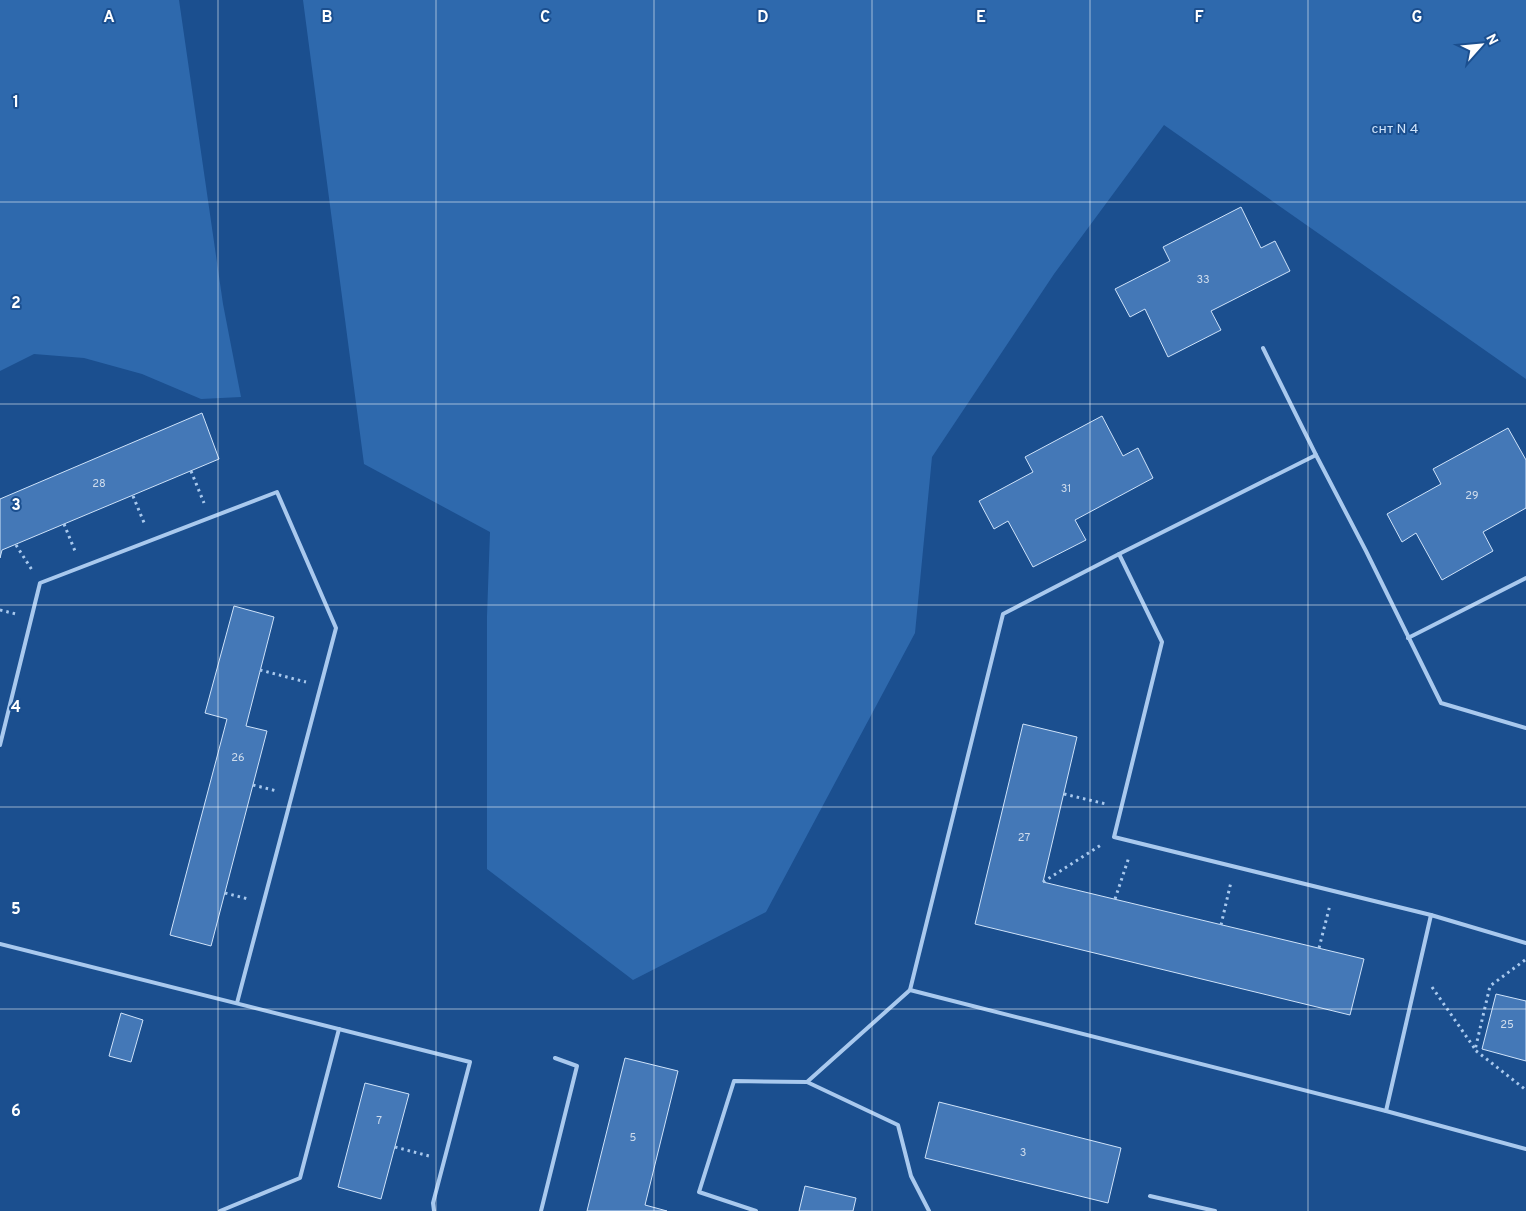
<svg xmlns="http://www.w3.org/2000/svg" width="1526" height="1211" font-family="Overpass,sans-serif">
	<style>
		.green { fill: #2e69ad }
		.building { fill: #4478b7; stroke: #cfe3fa }
		.lines { fill: none; stroke-linecap: round; stroke-linejoin: round }
		.path { stroke: #a9c9ee; stroke-width: 3; stroke-dasharray: 2.5 4; stroke-linecap: butt }
		.lane { stroke: #a9c9ee; stroke-width: 4 }
		.grid { fill: none; stroke: #fff; stroke-width: 1; stroke-opacity: 0.55 }
		.labels { text-anchor: middle; dominant-baseline: central; stroke-width: 4; stroke-linejoin: round; paint-order: stroke }
		.number-label { font-size: 11px; fill: #d0dded }
		.park-label { font-size: 14px; fill: #cfe3fa; stroke: #1b4f8f }
		.grid-label { font-size: 16px; text-anchor: middle; font-weight: bold; fill: #fff; stroke: #1b4f8f; stroke-width: 4; stroke-linejoin: round; paint-order: stroke }
	</style>
	<rect width="100%" height="100%" fill="#1b4f8f"/>
	<g class="green">
		<path d="M0 0H179L223 304 241 397 201 399 142 374 84 358 34 354 0 371Z"/>
		<path d="M303 0H1526V379L1164 125 1054 274 932 457 915 633 766 912 633 980 487 869V616L490 532 364 464Z"/>
	</g>
	<g class="building">
		<path d="M1241 207 1261 248 1275 241 1290 271 1211 311 1221 330 1168 357 1145 309 1130 317 1115 289 1170 261 1163 247Z"/>
		<path d="M202 413 219 459 2 550 0 558V499Z"/>
		<path d="M1102 416 1123 456 1138 448 1153 478 1075 520 1086 540 1033 567 1008 521 994 529 979 501 1033 472 1025 457Z"/>
		<path d="M1508 428 1526 460V508L1483 532 1493 551 1442 580 1416 533 1402 542 1387 514 1441 484 1433 469Z"/>
		<path d="M234 606 274 617 246 726 267 731 211 946 170 935 227 719 205 713Z"/>
		<path d="M1023 724 1077 737 1043 882 1364 959 1350 1015 975 924Z"/>
		<path d="M1496 994 1526 1001V1061L1482 1049Z"/>
		<path d="M121 1013 143 1020 131 1062 109 1056Z"/>
		<path d="M625 1058 678 1071 645 1205 667 1211H587Z"/>
		<path d="M365 1083 409 1094 381 1199 338 1187Z"/>
		<path d="M939 1102 1121 1148 1108 1203 925 1158Z"/>
		<path d="M805 1186 856 1198 853 1211H799Z"/>
	</g>
	<g class="lines">
		<g class="path">
			<path d="M191 471 204 503"/>
			<path d="M133 496 145 525"/>
			<path d="M64 524 75 551"/>
			<path d="M16 545 32 570"/>
			<path d="M0 610 16 614"/>
			<path d="M260 670 306 682"/>
			<path d="M253 785 277 791"/>
			<path d="M1064 794 1106 804"/>
			<path d="M1043 882 1101 845"/>
			<path d="M225 893 248 899"/>
			<path d="M1115 899 1129 857"/>
			<path d="M1221 925 1231 882"/>
			<path d="M1319 948 1330 905"/>
			<path d="M1525 960 1490 986 1475 1050 1526 1090"/>
			<path d="M1432 987 1475 1049"/>
			<path d="M395 1147 429 1156"/>
		</g>
		<g class="lane">
			<path d="M1263 348 1316 455"/>
			<path d="M1119 554 1316 455 1366 551 1441 703 1526 728"/>
			<path d="M1408 638 1526 578"/>
			<path d="M0 745 40 583 277 492 336 628 237 1003"/>
			<path d="M1431 915 1114 837 1162 642 1119 554 1003 614 910 990 1386 1111 1526 1149"/>
			<path d="M0 944 470 1062 433 1203 434 1211"/>
			<path d="M807 1082 910 990"/>
			<path d="M1386 1111 1431 915 1526 943"/>
			<path d="M1150 1196 1215 1211"/>
			<path d="M220 1211 300 1178 339 1029"/>
			<path d="M541 1211 577 1066 555 1058"/>
			<path d="M756 1211 699 1192 734 1081 807 1082 898 1125 911 1176 929 1211"/>
		</g>
	</g>
	<path class="grid" d="M218 0V1211M436 0V1211M654 0V1211M872 0V1211M1090 0V1211M1308 0V1211M0 202H1526M0 404H1526M0 605H1526M0 807H1526M0 1009H1526"/>
	<g class="labels">
		<g class="number-label">
			<text x="1203" y="280">33</text>
			<text x="99" y="484">28</text>
			<text x="1066" y="489">31</text>
			<text x="1472" y="496">29</text>
			<text x="238" y="758">26</text>
			<text x="1024" y="838">27</text>
			<text x="1507" y="1025">25</text>
			<text x="379" y="1121">7</text>
			<text x="633" y="1138">5</text>
			<text x="1023" y="1153">3</text>
		</g>
		<g class="park-label">
			<text x="1395" y="129">снт N 4</text>
		</g>
	</g>
	<g class="grid-label">
		<text x="109" y="22">A</text>
		<text x="327" y="22">B</text>
		<text x="545" y="22">C</text>
		<text x="763" y="22">D</text>
		<text x="981" y="22">E</text>
		<text x="1199" y="22">F</text>
		<text x="1417" y="22">G</text>
		<text x="16" y="107">1</text>
		<text x="16" y="308">2</text>
		<text x="16" y="510">3</text>
		<text x="16" y="712">4</text>
		<text x="16" y="914">5</text>
		<text x="16" y="1116">6</text>
	</g>
	<g transform="translate(1481 45) rotate(63)" stroke="#1b4f8f" stroke-width="4" paint-order="stroke">
	<path d="M0-4L9 19L0 12L-9 19Z" fill="#ffffff"/>
	<text y="-8" font-size="14" font-weight="bold" text-anchor="middle" fill="#ffffff">N</text>
	</g>
</svg>
